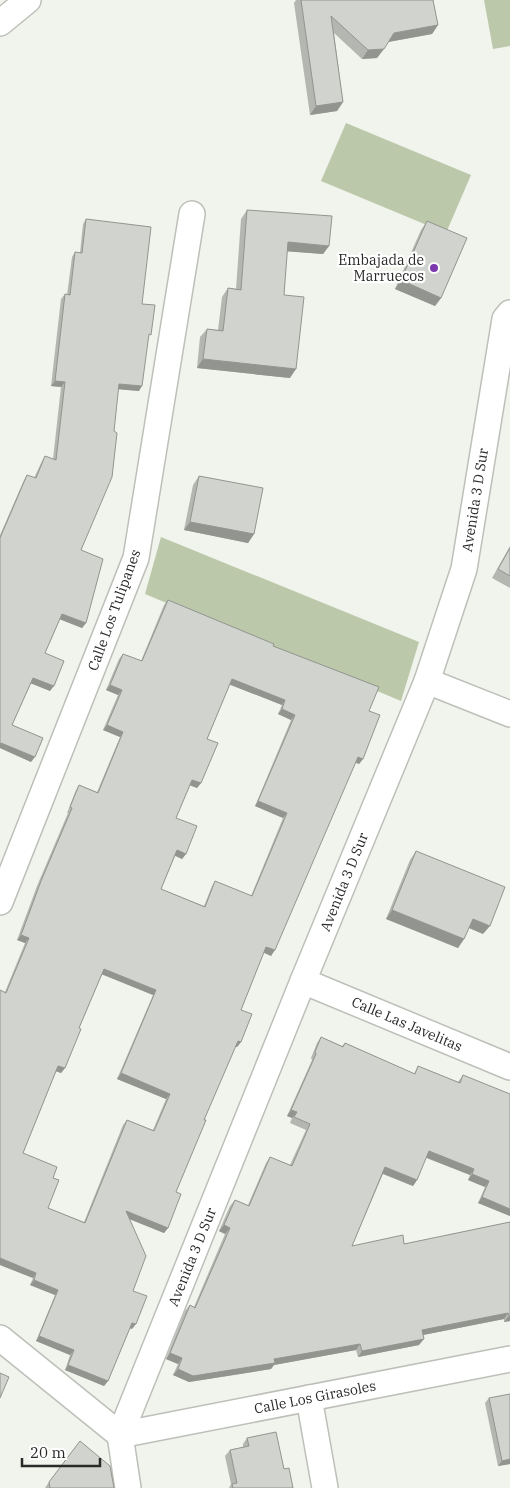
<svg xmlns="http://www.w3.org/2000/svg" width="510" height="1488" font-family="'IBM Plex Serif',serif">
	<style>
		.green { fill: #bbc9aa }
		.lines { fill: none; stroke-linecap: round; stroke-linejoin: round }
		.street-casing { stroke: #bdc0b9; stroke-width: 28 }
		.street { stroke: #fff; stroke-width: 25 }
		.wall { fill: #b4b6b1; fill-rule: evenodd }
		.shaded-wall { fill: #929490 }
		.building { fill: #d1d4ce; stroke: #929490; fill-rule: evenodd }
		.poi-dot { fill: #7b39ad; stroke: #fff; stroke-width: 2 }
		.labels { text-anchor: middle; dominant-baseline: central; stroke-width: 4.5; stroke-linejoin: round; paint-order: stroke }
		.poi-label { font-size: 14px; fill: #292b28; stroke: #fff; text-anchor: end }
		.street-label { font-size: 14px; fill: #292b28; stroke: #fff }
	</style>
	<rect width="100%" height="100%" fill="#f1f4ed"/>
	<g class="green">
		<path d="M484 0H510V46L493 49Z"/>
		<path d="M346 123 471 175 446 233 321 181Z"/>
		<path d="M161 537 419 642 401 701 145 594Z"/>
	</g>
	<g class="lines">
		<defs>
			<g id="street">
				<path d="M0 23 28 0"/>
				<path d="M427 681 510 714"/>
				<path d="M0 902 136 558 192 214"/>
				<path d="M303 981 510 1067"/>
				<path d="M0 1338 120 1435"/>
				<path d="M309 1398 325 1488"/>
				<path d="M120 1435 303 981 427 681 464 569 505 319 510 313"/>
				<path d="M120 1435 510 1359"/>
				<path d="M120 1435 128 1488"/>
			</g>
		</defs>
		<use href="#street" class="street-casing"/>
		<use href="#street" class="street"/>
	</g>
	<g class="wall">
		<path d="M296 0H433L438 25 432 34 388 42 377 58 362 59 334 33 343 102 337 111 310 115 294 3Z"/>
		<path d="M247 210 329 246 323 254 287 251 284 295 290 378 197 368 200 337 207 329 218 330 222 297 228 288 236 289 241 219Z"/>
		<path d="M86 219 142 304 148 339 139 391 118 389 81 550 86 623 82 628 60 619 45 653 50 691 31 683 12 725 31 762 0 748V535L24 480 27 475 34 478 42 461 45 456 53 459 61 387 51 386 61 299 65 294 67 295 72 257 75 252 80 253 83 224Z"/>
		<path d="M427 221 441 298 435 306 395 289 421 230Z"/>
		<path d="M199 476 254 534 248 543 184 530 193 485Z"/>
		<path d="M510 546V588L492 578Z"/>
		<path d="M168 600 273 646 369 711 363 759 359 764 355 762 271 956 264 952 241 1010V1042L237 1047 235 1046 204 1120 176 1192 168 1228 164 1233 129 1219 133 1291 132 1329 130 1328 108 1381 104 1386 65 1370 70 1355 36 1341 55 1295 30 1285 33 1278 0 1265V990L5 992 25 943 17 940 37 886 68 813H67L76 790 79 785 97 792 120 737 103 730 118 695 106 690 119 659 123 654 141 661 164 605ZM230 684 282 705 278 714 291 720 255 806 283 818 251 896 215 881 212 886 204 906 161 889 175 856 182 859 186 854 176 818 190 785 197 788 201 783 207 739ZM102 974 153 995 117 1079 166 1099 153 1130 127 1120 123 1125 84 1222 48 1208 53 1178 23 1153 56 1071 61 1073 65 1068 79 1028Z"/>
		<path d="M416 851 483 934 469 928 464 939 458 948 386 919 410 860Z"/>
		<path d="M321 1037 342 1046 345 1043 414 1074 418 1066 458 1082 463 1075 510 1216 478 1203 485 1187 468 1180 470 1175 426 1157 417 1180 413 1186 383 1174 352 1246 404 1244 510 1222V1321L504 1322V1319L423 1335 419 1345 358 1357 356 1350 274 1365 271 1369 189 1382 173 1375 178 1364 166 1359 185 1311 190 1305 194 1307 225 1234 219 1231 230 1206 235 1200 248 1205 266 1163 270 1157 290 1165 306 1130 290 1123 292 1118 287 1116 312 1060 311 1058 317 1043Z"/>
		<path d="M510 1394V1464L498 1466 485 1403 489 1398Z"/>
		<path d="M247 1438 284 1469 293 1488H229L231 1484 225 1456 230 1450 243 1447V1444Z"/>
		<path d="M49 1482 114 1488H45Z"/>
	</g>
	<g class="shaded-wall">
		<path d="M438 25 432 34 388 42 394 33Z"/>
		<path d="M384 49 377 58 362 59 368 50Z"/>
		<path d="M343 102 337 111 310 115 316 106Z"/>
		<path d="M288 242 329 246 323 254 282 251Z"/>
		<path d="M401 280 441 298 435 306 395 289Z"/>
		<path d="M203 359 296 369 290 378 197 368Z"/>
		<path d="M55 381 65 382 61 387 51 386Z"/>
		<path d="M119 384 142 386 139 391 115 389Z"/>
		<path d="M190 522 254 534 248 543 184 530Z"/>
		<path d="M62 614 86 623 82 628 59 619Z"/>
		<path d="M33 678 54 686 50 691 30 683Z"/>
		<path d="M232 679 285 700 282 705 228 684Z"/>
		<path d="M110 685 122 690 118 695 106 690Z"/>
		<path d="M282 709 295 715 291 720 278 714Z"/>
		<path d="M107 725 123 732 120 737 103 730Z"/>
		<path d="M1 743 35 757 31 762 0 748V744Z"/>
		<path d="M358 757 363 759 359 764 354 762Z"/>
		<path d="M192 780 201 783 197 788 189 785Z"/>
		<path d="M258 801 287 813 283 818 255 806Z"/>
		<path d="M177 850 186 854 182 859 174 855Z"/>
		<path d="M392 910 464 939 458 948 386 919Z"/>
		<path d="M473 919 490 926 483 934 467 927Z"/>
		<path d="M21 935 29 938 25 943 17 940Z"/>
		<path d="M266 947 275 950 271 956 262 952Z"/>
		<path d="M104 969 156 990 153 995 101 974Z"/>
		<path d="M238 1041 241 1042 237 1047 234 1046Z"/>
		<path d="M58 1066 65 1068 61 1073 55 1071Z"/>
		<path d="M121 1073 170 1094 166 1099 117 1079Z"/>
		<path d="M291 1110 297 1112 292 1118 287 1116Z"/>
		<path d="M429 1151 474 1169 470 1175 424 1157Z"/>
		<path d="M385 1167 417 1180 413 1186 381 1173Z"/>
		<path d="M472 1174 489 1181 485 1187 468 1180Z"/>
		<path d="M482 1197 510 1209V1216L478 1203Z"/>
		<path d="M126 1211 168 1228 164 1233 122 1216Z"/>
		<path d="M224 1225 230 1228 225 1234 219 1231Z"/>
		<path d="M0 1258 36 1273 33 1278 0 1265Z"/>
		<path d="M34 1280 58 1290 55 1295 30 1285Z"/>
		<path d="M508 1313 504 1319 418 1336 422 1330Z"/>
		<path d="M509 1316H510V1321L504 1322Z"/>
		<path d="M132 1323 136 1324 132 1329 129 1328Z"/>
		<path d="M39 1336 74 1350 70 1355 36 1341Z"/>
		<path d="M424 1339 419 1345 358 1357 362 1351Z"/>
		<path d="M360 1344 356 1350 274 1365 271 1369 189 1382 173 1375 178 1369 274 1359Z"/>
		<path d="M170 1353 182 1358 178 1364 166 1359Z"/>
		<path d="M68 1365 108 1381 104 1386 65 1370Z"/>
		<path d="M510 1459V1464L498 1466 502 1461Z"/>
	</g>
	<g class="building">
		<path d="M301 0H433L438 25 394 33 384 49 368 50 331 16 343 102 316 106Z"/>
		<path d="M247 210 332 216 329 246 288 242 284 295 304 297 296 369 203 359 207 329 223 331 228 288 241 290Z"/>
		<path d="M86 219 151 227 142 304 155 305 151 335 149 334 142 386 119 384 114 431 117 433 112 477 81 550 103 559 86 623 62 614 45 653 64 661 54 686 33 678 12 725 43 738 35 757 1 743 0 745V538L27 475 36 478 45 456 56 460 65 382 55 381 65 294 70 295 75 252 82 253Z"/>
		<path d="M427 221 467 238 441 298 401 280Z"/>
		<path d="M199 476 263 488 254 534 190 522Z"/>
		<path d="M510 548V576L498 569Z"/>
		<path d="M168 600 274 644 273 646 379 687 369 711 380 715 363 759 358 757 275 950 266 947 241 1010 252 1014 241 1042 238 1041 204 1120H206L176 1192 181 1194 168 1228 126 1211 146 1256 133 1291 147 1296 136 1324 132 1323 108 1381 68 1365 74 1350 39 1336 58 1290 34 1280 36 1273 0 1258V990L6 993 29 938 21 935 41 881 72 808 70 807 79 785 98 793 123 732 107 725 122 690 110 685 123 654 142 661ZM232 679 285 700 282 709 295 715 258 801 287 813 252 896 215 881 205 907 161 889 177 850 186 854 197 826 176 818 192 780 201 783 218 743 207 739ZM104 969 156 990 121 1073 170 1094 154 1131 127 1120 85 1223 48 1208 59 1180 53 1178 57 1167 23 1153 58 1066 65 1068 81 1029 79 1028Z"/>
		<path d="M416 851 505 887 490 926 473 919 464 939 392 910Z"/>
		<path d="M321 1037 343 1047 345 1043 415 1074 418 1066 460 1083 463 1075 510 1094V1209L482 1197 489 1181 472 1174 474 1169 429 1151 417 1180 385 1167 352 1246 403 1235 404 1244 510 1222V1316H509L508 1313 422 1330 424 1339 362 1351 360 1344 274 1359 275 1363 193 1376 178 1369 182 1358 170 1353 190 1305 195 1308 230 1228 224 1225 235 1200 249 1206 270 1157 292 1166 310 1124 294 1117 297 1112 291 1110 316 1054 315 1052Z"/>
		<path d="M0 1373 9 1377 0 1398Z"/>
		<path d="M510 1394V1459L502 1461 489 1398Z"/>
		<path d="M276 1432 284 1469 289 1468 293 1488H233L232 1484 237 1483 230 1450 249 1446 247 1438Z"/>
		<path d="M80 1441 110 1466 114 1488H50L49 1482Z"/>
	</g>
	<circle class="poi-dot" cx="434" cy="268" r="5"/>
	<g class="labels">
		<g class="poi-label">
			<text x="424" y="260">Embajada de<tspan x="424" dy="16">Marruecos</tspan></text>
		</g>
		<g class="street-label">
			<text transform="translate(475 500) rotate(-81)">Avenida 3 D Sur</text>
			<text transform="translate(114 610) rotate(-70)">Calle Los Tulipanes</text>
			<text transform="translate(344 882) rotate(-68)">Avenida 3 D Sur</text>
			<text transform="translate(407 1024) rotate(23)">Calle Las Javelitas</text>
			<text transform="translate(192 1257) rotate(-68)">Avenida 3 D Sur</text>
			<text transform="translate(315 1397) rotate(-11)">Calle Los Girasoles</text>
		</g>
	</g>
	<path d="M22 1458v8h78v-8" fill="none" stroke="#292b28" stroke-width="2.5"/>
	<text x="30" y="1458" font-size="15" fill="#292b28" stroke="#ffffff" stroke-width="4" paint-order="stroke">20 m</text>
</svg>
